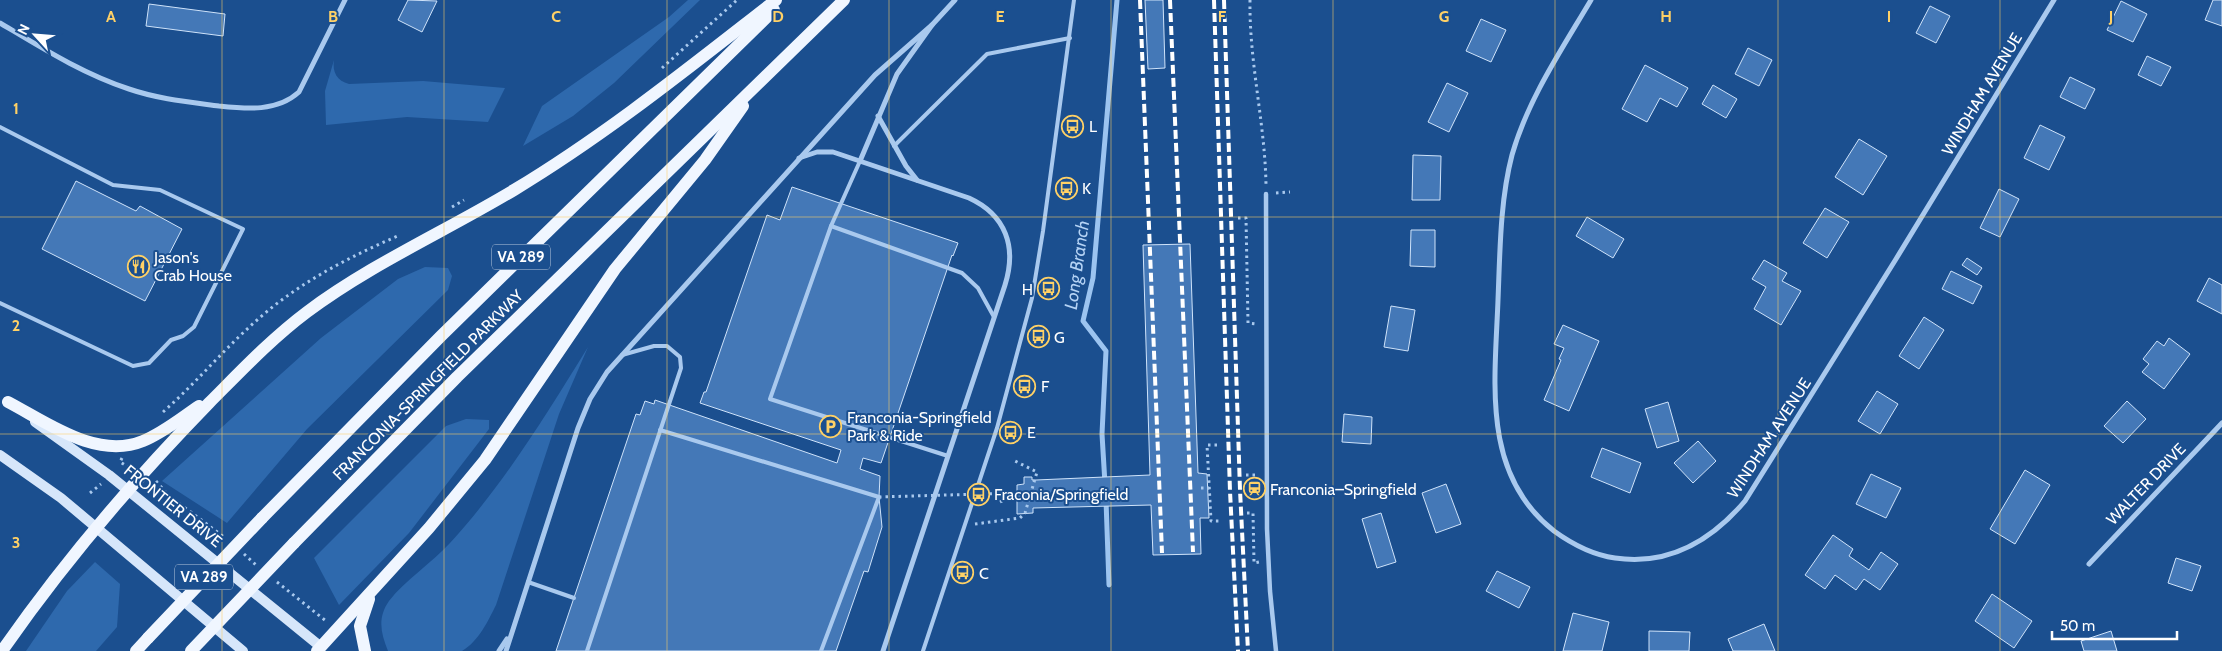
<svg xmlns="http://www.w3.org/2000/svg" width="2222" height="651" font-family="Cabin,sans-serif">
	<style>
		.green { fill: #2e69ad }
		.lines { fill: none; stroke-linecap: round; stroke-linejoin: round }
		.stream { stroke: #9cc4f0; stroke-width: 5 }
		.building { fill: #4478b7; stroke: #cfe3fa }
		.path { stroke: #a9c9ee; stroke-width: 3; stroke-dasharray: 2.5 4; stroke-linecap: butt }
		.service { stroke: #a9c9ee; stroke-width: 4 }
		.pedestrian { stroke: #a9c9ee; stroke-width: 4.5 }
		.minor { stroke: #a9c9ee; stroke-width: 5 }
		.secondary { stroke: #d6e6fa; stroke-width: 10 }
		.primary { stroke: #f0f6ff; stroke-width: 12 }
		.rail { stroke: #fff; stroke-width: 4; stroke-dasharray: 9 4; stroke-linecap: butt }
		.path-bridge { stroke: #a9c9ee; stroke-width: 3; stroke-dasharray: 2.5 4; stroke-linecap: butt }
		.primary-bridge { stroke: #f0f6ff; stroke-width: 12 }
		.grid { fill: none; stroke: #ffd166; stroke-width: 1; stroke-opacity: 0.55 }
		.labels { text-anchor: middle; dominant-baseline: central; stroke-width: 4; stroke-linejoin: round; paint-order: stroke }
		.shield { fill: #1b4f8f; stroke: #bbcadd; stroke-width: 1 }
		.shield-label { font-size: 15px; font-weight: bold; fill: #fff }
		.street-label { font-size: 16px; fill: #fff; stroke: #1b4f8f }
		.poi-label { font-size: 16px; fill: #fff; stroke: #1b4f8f; text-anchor: start }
		.water-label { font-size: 18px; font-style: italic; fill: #b5d3f5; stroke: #1b4f8f }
		.grid-label { font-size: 16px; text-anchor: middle; font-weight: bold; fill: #ffd166; stroke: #1b4f8f; stroke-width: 4; stroke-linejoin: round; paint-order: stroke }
	</style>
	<rect width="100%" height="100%" fill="#1b4f8f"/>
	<g class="green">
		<path d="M688 0H700L614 83 573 116 523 146 542 106 669 17Z"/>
		<path d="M334 60C332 72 337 81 349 84L423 81 505 88 488 122 407 117 326 125 325 91Z"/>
		<path d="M425 267 448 268 452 276 448 290 307 429 227 523 162 481 321 338 398 279Z"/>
		<path d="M588 347 559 414 496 605C488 621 479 641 462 651H388C381 634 377 618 389 601 405 580 432 563 450 543 504 484 546 415 588 347Z"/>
		<path d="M466 419 489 420V429L409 533 339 605 314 558 446 426Z"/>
		<path d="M95 562 120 584 117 627 96 651H26L67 591Z"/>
	</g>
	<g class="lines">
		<g class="stream">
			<path d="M1105 484 1102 434 1106 351 1083 321 1093 278 1117 0"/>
			<path d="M1106 500 1109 585"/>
		</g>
	</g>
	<g class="building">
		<path d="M408 0 437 1 422 32 398 20Z"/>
		<path d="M1145 0H1163L1165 68 1148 69Z"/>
		<path d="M2213 0H2222V26L2205 20Z"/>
		<path d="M2121 1 2147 14 2133 42 2107 30Z"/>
		<path d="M149 4 225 14 223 36 146 26Z"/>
		<path d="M1930 6 1950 16 1936 43 1916 33Z"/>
		<path d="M1481 19 1506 30 1491 62 1466 51Z"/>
		<path d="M1748 48 1772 60 1759 86 1735 74Z"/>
		<path d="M2147 56 2171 67 2161 86 2138 75Z"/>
		<path d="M1645 65 1688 88 1677 107 1660 98 1647 122 1622 109Z"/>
		<path d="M2070 77 2095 89 2085 109 2060 97Z"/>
		<path d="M1447 83 1468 93 1449 132 1428 122Z"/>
		<path d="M1713 85 1737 99 1726 118 1702 104Z"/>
		<path d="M2040 125 2065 137 2049 170 2024 158Z"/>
		<path d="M1859 139 1887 156 1863 195 1835 177Z"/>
		<path d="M1413 155 1441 156 1440 200H1412Z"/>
		<path d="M76 181 136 211 140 206 182 229 145 301 42 249Z"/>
		<path d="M792 187 958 243 953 256 952 255 881 463 863 458 860 469 880 476 879 497 882 527 868 572 864 571 836 651H556L636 414 640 415 645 401 654 404 655 400 837 463 841 450 700 403 704 392H706L767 215 780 220Z"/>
		<path d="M1999 189 2019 199 2000 237 1980 228Z"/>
		<path d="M1825 208 1849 222 1827 258 1803 243Z"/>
		<path d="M1587 217 1624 239 1613 258 1576 236Z"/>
		<path d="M1411 230H1435V267L1410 266Z"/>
		<path d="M1190 244 1198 473 1207 474 1209 518H1200L1201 554 1153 555 1151 505 1033 508V513L1017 514V485L1024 484V477H1032V480H1036L1150 475 1143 245Z"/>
		<path d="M1967 258 1982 268 1977 275 1962 265Z"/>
		<path d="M1764 260 1787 273 1782 281 1801 291 1781 325 1754 309 1766 287 1752 279Z"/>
		<path d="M1951 271 1982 286 1973 304 1942 289Z"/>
		<path d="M2209 278 2222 285V314L2197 301Z"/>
		<path d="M1391 306 1415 310 1408 351 1384 347Z"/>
		<path d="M1924 317 1944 330 1919 369 1899 356Z"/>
		<path d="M1563 325 1599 341 1569 411 1544 400 1561 360 1559 359 1564 348 1554 344Z"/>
		<path d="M2169 338 2190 354 2164 389 2142 372 2149 364 2143 359 2157 341 2164 346Z"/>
		<path d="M1877 391 1898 404 1880 434 1858 421Z"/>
		<path d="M2127 401 2146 419 2123 443 2104 426Z"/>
		<path d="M1668 402 1679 441 1657 448 1645 409Z"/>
		<path d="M1344 414 1372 417 1371 444 1342 442Z"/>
		<path d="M1698 441 1716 461 1693 483 1674 463Z"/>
		<path d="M1602 448 1641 463 1630 493 1591 477Z"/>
		<path d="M2025 470 2050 485 2015 544 1990 529Z"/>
		<path d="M1871 474 1901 488 1886 518 1856 504Z"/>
		<path d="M1446 484 1461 524 1436 533 1422 493Z"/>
		<path d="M1381 513 1396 562 1377 568 1362 519Z"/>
		<path d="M1833 535 1853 549 1849 556 1869 570 1881 552 1898 564 1880 590 1864 579 1856 590 1835 575 1825 589 1805 575Z"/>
		<path d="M2176 558 2201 566 2192 591 2168 583Z"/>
		<path d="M1497 571 1530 587 1519 608 1486 591Z"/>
		<path d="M1992 594 2032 621 2014 648 1975 621Z"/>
		<path d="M1573 613 1609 622 1602 651H1563Z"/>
		<path d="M1764 624 1775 651H1733L1728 639Z"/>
		<path d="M1649 631 1690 632 1689 651H1649Z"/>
		<path d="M2111 631 2117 651H2084L2081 641Z"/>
	</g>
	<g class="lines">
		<g class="path">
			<path d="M1250 0C1249 62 1265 123 1266 185"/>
			<path d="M662 68 737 0"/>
			<path d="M1276 193 1290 192"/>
			<path d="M452 207 464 200"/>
			<path d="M1238 218H1246L1248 323 1257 324"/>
			<path d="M163 412C196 383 224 349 256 321 298 283 349 257 400 235"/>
			<path d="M1217 445H1207L1211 521H1220"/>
			<path d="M122 458 120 462 130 468"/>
			<path d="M1246 475H1255"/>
			<path d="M156 481 168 495 224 537"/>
			<path d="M1201 488H1209"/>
			<path d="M90 493 101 484"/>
			<path d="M1000 502 1017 493"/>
			<path d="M1247 513H1253L1254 563 1259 562"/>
			<path d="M975 524 1020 518 1025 513 1037 472 1013 460"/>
			<path d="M244 554 256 565"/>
			<path d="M277 582 326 621"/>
		</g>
		<g class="service">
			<path d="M0 127 113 185 160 190 243 229 194 327 183 336 171 340 149 363 133 366 0 303"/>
			<path d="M894 146 987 54 1070 38"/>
			<path d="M860 161 831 226 770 399 948 456"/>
			<path d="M831 226 962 273 978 288 994 317"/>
			<path d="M660 430 879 497 821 651"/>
			<path d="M528 582 574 598"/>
			<path d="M587 651 681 368 680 357 667 346H654L622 355"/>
			<path d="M923 651 997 428 1032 298 1043 231 1074 0"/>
		</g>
		<path class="pedestrian" d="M1266 194 1267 529 1270 591 1276 651"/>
		<g class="minor">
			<path d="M1591 0C1562 49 1528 99 1512 155 1500 201 1500 252 1498 300 1495 382 1481 474 1554 531 1572 544 1593 555 1615 558 1669 566 1711 541 1745 501L1896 259 2054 0"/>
			<path d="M0 23C42 48 83 74 129 89 158 99 189 102 219 106 247 109 277 112 299 92L345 0"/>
			<path d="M878 116 906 166 917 180"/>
			<path d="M799 158 817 152H833L969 198C1006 215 1017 247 1005 285L883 651"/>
			<path d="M860 161 897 74 932 25 955 0"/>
			<path d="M2089 564 2222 423"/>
			<path d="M499 651 507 639"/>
			<path d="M506 651 578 428 590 399 607 372 875 75 932 25"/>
		</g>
		<g class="secondary">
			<path d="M35 422 109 475 321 647"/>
			<path d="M0 455 61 498 243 651"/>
		</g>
		<g class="primary">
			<path d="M8 402C48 423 97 460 143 441 163 433 181 418 199 406"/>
			<path d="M262 518 441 336 774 10"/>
			<path d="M294 543 457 377 844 0"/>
			<path d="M2 651C63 563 134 480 209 403 240 372 271 339 307 312 371 264 446 231 514 190 607 134 691 66 776 0"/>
			<path d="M136 651 148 638"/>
			<path d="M317 651 429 528 485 460 615 269 705 160 743 106"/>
			<path d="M365 651 360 626 369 599"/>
		</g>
		<g class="rail">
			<path d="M1140 0 1162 553"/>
			<path d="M1170 0 1193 552"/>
			<path d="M1214 0 1230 491 1238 651"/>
			<path d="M1224 0 1240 490 1248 651"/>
		</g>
		<path class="path-bridge" d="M879 497 1017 493"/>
		<g class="primary-bridge">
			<path d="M148 638 262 518"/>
			<path d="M191 651 294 543"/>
		</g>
	</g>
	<path class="grid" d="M222 0V651M444 0V651M667 0V651M889 0V651M1111 0V651M1333 0V651M1555 0V651M1778 0V651M2000 0V651M0 217H2222M0 434H2222"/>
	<defs>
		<symbol id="bus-ring" viewBox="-11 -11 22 22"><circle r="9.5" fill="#1b4f8f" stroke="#ffd166" stroke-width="1.5"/><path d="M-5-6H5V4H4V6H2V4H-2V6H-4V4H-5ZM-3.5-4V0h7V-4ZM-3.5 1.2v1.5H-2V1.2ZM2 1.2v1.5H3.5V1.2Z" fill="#ffd166"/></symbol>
		<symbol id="restaurant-ring" viewBox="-11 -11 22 22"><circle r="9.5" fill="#1b4f8f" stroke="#ffd166" stroke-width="1.5"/><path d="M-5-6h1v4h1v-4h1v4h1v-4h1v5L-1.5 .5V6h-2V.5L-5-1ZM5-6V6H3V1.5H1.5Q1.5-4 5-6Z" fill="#ffd166"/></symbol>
		<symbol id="parking-ring" viewBox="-11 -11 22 22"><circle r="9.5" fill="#1b4f8f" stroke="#ffd166" stroke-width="1.5"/><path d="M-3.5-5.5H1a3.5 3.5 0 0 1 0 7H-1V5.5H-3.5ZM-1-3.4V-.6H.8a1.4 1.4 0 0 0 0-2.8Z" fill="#ffd166"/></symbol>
		<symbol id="station-ring" viewBox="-11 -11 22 22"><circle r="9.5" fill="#1b4f8f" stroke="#ffd166" stroke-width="1.5"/><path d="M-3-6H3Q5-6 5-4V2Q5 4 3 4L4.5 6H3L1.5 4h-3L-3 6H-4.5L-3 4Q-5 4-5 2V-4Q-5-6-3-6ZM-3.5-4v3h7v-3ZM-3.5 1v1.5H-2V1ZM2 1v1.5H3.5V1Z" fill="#ffd166"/></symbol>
	</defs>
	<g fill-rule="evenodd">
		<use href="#bus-ring" x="1060" y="114" width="25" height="25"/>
		<use href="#bus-ring" x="1054" y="176" width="25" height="25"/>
		<use href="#restaurant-ring" x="126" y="254" width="25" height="25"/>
		<use href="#bus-ring" x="1036" y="276" width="25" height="25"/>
		<use href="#bus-ring" x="1026" y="324" width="25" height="25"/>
		<use href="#bus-ring" x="1012" y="374" width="25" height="25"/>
		<use href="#parking-ring" x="818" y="414" width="25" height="25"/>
		<use href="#bus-ring" x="998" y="420" width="25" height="25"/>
		<use href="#station-ring" x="1242" y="476" width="25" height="25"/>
		<use href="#bus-ring" x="966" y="482" width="25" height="25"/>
		<use href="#bus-ring" x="950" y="560" width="25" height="25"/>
	</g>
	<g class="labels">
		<g class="shield">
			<rect x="492" y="244.5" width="58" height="25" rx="4"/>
			<rect x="175" y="564.5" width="58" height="25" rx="4"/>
		</g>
		<g class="shield-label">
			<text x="521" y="257">VA 289</text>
			<text x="204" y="577">VA 289</text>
		</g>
		<g class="street-label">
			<text transform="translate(1982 94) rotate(-59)">WINDHAM AVENUE</text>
			<text transform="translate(428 385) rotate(-45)">FRANCONIA-SPRINGFIELD PARKWAY</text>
			<text transform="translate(1769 438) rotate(-57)">WINDHAM AVENUE</text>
			<text transform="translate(2146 484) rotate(-46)">WALTER DRIVE</text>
			<text transform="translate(173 506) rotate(39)">FRONTIER DRIVE</text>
		</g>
		<g class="poi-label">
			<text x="1089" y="126">L</text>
			<text x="1082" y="188">K</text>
			<text x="154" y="257">Jason's<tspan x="154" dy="18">Crab House</tspan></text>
			<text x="1033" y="289" text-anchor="end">H</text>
			<text x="1054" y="337">G</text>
			<text x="1041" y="386">F</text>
			<text x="847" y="417">Franconia-Springfield<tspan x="847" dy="18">Park &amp; Ride</tspan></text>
			<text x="1027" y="432">E</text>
			<text x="1270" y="489">Franconia–Springfield</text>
			<text x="994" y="494">Fraconia/Springfield</text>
			<text x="979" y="573">C</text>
		</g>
		<g class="water-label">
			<text transform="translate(1077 265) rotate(-82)">Long Branch</text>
		</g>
	</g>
	<g class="grid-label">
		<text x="111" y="22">A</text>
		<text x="333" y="22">B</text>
		<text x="556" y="22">C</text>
		<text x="778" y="22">D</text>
		<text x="1000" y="22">E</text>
		<text x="1222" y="22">F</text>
		<text x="1444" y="22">G</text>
		<text x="1666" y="22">H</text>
		<text x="1889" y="22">I</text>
		<text x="2111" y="22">J</text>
		<text x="16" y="114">1</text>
		<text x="16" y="331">2</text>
		<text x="16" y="548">3</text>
	</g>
	<g transform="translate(35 35) rotate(296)" stroke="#1b4f8f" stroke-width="4" paint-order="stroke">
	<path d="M0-4L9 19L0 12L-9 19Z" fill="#ffffff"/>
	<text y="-8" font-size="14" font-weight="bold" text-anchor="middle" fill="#ffffff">N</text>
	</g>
	<path d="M2052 631v8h125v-8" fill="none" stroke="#ffffff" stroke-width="2.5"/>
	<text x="2060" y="631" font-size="15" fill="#ffffff" stroke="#1b4f8f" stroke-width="4" paint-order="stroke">50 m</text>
</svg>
